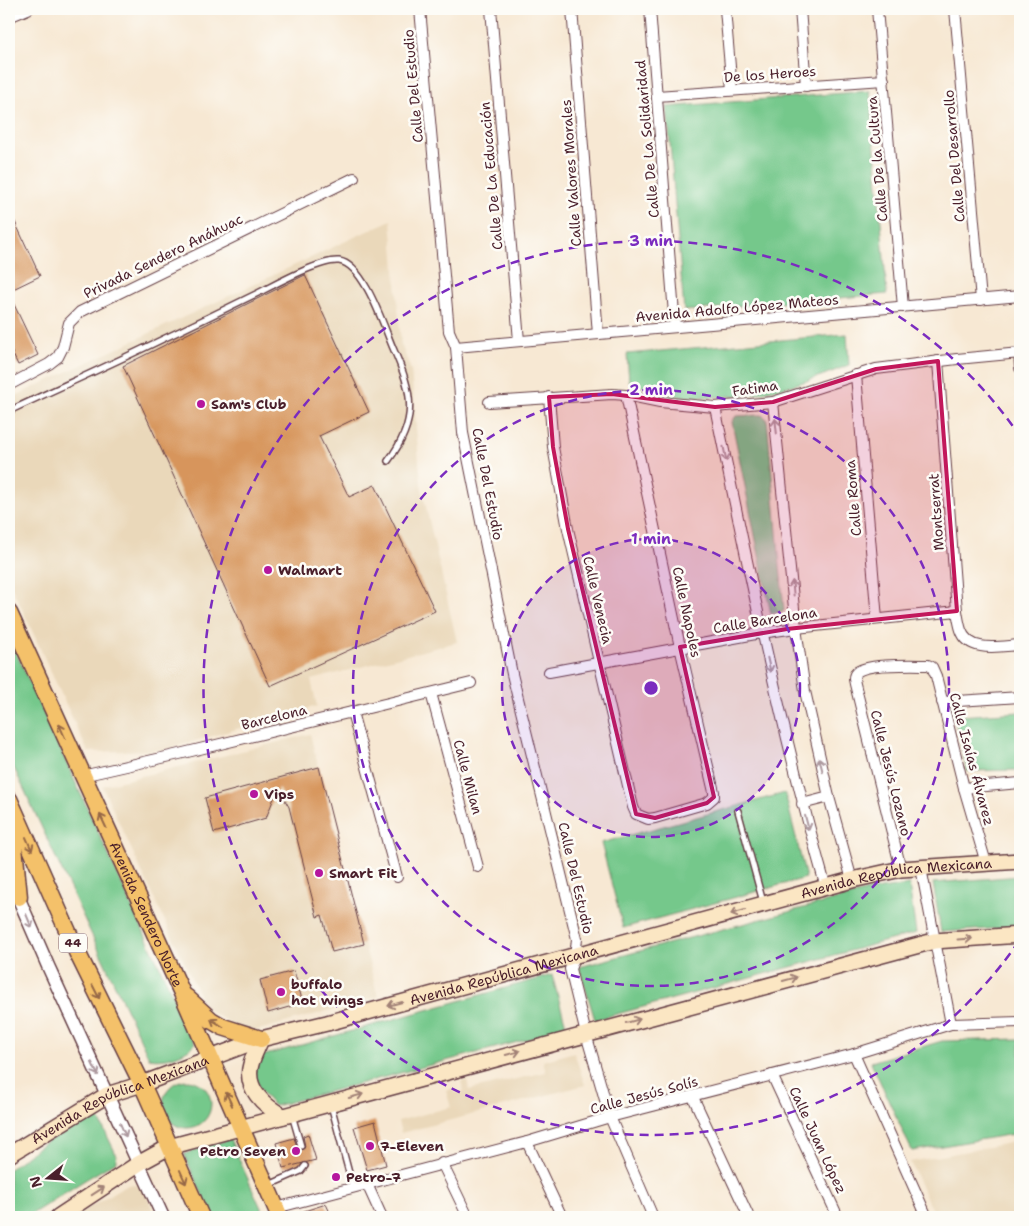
<svg xmlns="http://www.w3.org/2000/svg" width="1029" height="1226" font-family="'Shantell Sans',sans-serif">
	<style>
		.built { fill: #ead8ba }
		.green { fill: #74c88b; stroke: #5f745b }
		.building { fill: #d7955b }
		.lines { fill: none; stroke-linecap: round; stroke-linejoin: round }
		.service-casing { stroke: #643d44; stroke-width: 8 }
		.minor-casing { stroke: #643d44; stroke-width: 12 }
		.tertiary-casing { stroke: #643d44; stroke-width: 15 }
		.secondary-casing { stroke: #643d44; stroke-width: 18 }
		.primary-casing { stroke: #643d44; stroke-width: 19 }
		.service { stroke: #fff; stroke-width: 5 }
		.minor { stroke: #fff; stroke-width: 10 }
		.tertiary { stroke: #fff; stroke-width: 12 }
		.secondary { stroke: #fbe6c3; stroke-width: 15 }
		.primary { stroke: #f4c16a; stroke-width: 16 }
		.oneway { stroke: #ae9aa0 }
		.oneway2 { stroke: #966847 }
		.oneway3 { stroke: #a28277 }
		.marked { fill: #c2185b; fill-opacity: 0.2; stroke: #c2185b; stroke-width: 4; stroke-linejoin: round }
		.ring { fill: none; stroke: #7b2cbf; stroke-width: 2.5; stroke-dasharray: 9 6 }
		.poi-dot { fill: #b5179e; stroke: #fdfcf7; stroke-width: 2 }
		.labels { text-anchor: middle; dominant-baseline: central; stroke-width: 5; stroke-linejoin: round; paint-order: stroke }
		.shield { fill: #fdfcf7; stroke: #806168; stroke-width: 1 }
		.shield-label { font-size: 12px; font-weight: bold; fill: #4a1f2b }
		.street-label { font-size: 14px; fill: #4a1f2b; stroke: #fdfcf7 }
		.poi-label { font-size: 14px; font-weight: bold; fill: #4a1f2b; stroke: #fdfcf7; text-anchor: start }
		.centre { fill: #7b2cbf; stroke: #fdfcf7; stroke-width: 2.5 }
		.ring-label { font-size: 15px; text-anchor: middle; font-weight: bold; fill: #7b2cbf; stroke: #fdfcf7; stroke-width: 5; stroke-linejoin: round; paint-order: stroke }
	</style>
	<rect width="100%" height="100%" fill="#fdfcf7"/>
	<filter id="ink" filterUnits="userSpaceOnUse"><feTurbulence type="fractalNoise" baseFrequency=".02" numOctaves="2"/><feDisplacementMap in="SourceGraphic" scale="10" xChannelSelector="R" yChannelSelector="G"/><feConvolveMatrix kernelMatrix="1 2 1 2 8 2 1 2 1" color-interpolation-filters="sRGB"/></filter>
	<filter id="wash" filterUnits="userSpaceOnUse"><feTurbulence type="fractalNoise" baseFrequency=".0096" numOctaves="4" result="noise"/><feDisplacementMap in="SourceGraphic" scale="20" xChannelSelector="R" yChannelSelector="G"/><feGaussianBlur stdDeviation="1.12" result="paint"/><feColorMatrix in="noise" values="0 0 0 0 0 0 0 0 0 0 0 0 0 0 0 0 0 1.4 0 .05"/><feComposite in="paint" operator="in"/></filter>
	<g filter="url(#wash)">
		<rect width="100%" height="100%" fill="#f7e8d3"/>
		<g class="built">
			<path d="M391 220 401 344 411 370 421 485 457 642 311 680 317 706 164 750 88 752 9 581V399Z"/>
			<path d="M310 734 378 997 255 1031 241 1029 206 1009 102 786Z"/>
			<path d="M574 1052 585 1085 401 1133 398 1121 451 1107 446 1091 454 1088 455 1093 464 1091 461 1082 467 1080 469 1090 546 1072 543 1061Z"/>
			<path d="M1020 1141V1217H935L910 1162Z"/>
			<path d="M134 1184 143 1189 157 1217H74L124 1186Z"/>
		</g>
		<g class="green">
			<path d="M870 91 887 294 684 311 667 107Z"/>
			<path d="M847 334 849 365C801 385 760 397 707 397 692 397 676 397 661 393 650 390 639 385 629 381L627 354Z"/>
			<path d="M762 415 767 419 784 611 771 614 732 422 736 416Z"/>
			<path d="M9 637 195 1044C184 1055 165 1061 149 1058L9 757Z"/>
			<path d="M1020 712V770L967 771 955 720 958 716Z"/>
			<path d="M785 793 806 878 623 928 601 843Z"/>
			<path d="M1020 876V927L941 932 933 883Z"/>
			<path d="M909 885 916 933 595 1020 579 967 868 891Z"/>
			<path d="M552 975 567 1029 275 1106C268 1102 255 1083 254 1075 254 1068 257 1061 262 1056Z"/>
			<path d="M1020 1039V1133L912 1151 871 1062 942 1041Z"/>
			<circle cx="187" cy="1104" r="24"/>
			<path d="M95 1116 99 1119 116 1154 117 1161 85 1180 27 1217H9V1169L44 1143Z"/>
			<path d="M230 1139 265 1217H212L184 1154Z"/>
		</g>
		<g id="blocks">
			<g class="building">
				<path d="M9 209 40 276 9 291Z"/>
				<path d="M305 275 369 412 319 436 349 497 375 485 435 611 270 686 123 366Z"/>
				<path d="M9 294 38 355 18 365 9 346Z"/>
				<path d="M319 767 364 944 332 952 322 915 317 917 289 807 278 788 266 818 214 833 205 798Z"/>
				<path d="M294 971 303 1003 268 1013 260 980Z"/>
				<path d="M375 1121 386 1165 367 1170 354 1127Z"/>
				<path d="M308 1134 316 1160 283 1168 276 1143 294 1138 298 1149 302 1150 305 1147 303 1136Z"/>
				<path d="M326 1204 332 1217H293L292 1215Z"/>
			</g>
		</g>
	</g>
	<g filter="url(#ink)">
		<use href="#blocks" fill-opacity="0" stroke="#643d44" stroke-width="1"/>
		<g class="lines">
			<defs>
				<g id="service">
					<path d="M9 411C60 387 112 364 163 339 195 324 227 308 258 293 276 284 321 259 339 261 364 264 384 327 393 348 413 393 419 420 388 461"/>
					<path d="M738 811 763 902"/>
					<path d="M331 1105 353 1188"/>
					<path d="M292 1115 301 1146"/>
					<path d="M269 1185 301 1171 305 1166"/>
				</g>
				<g id="minor">
					<path d="M420 9 449 331 456 347 463 433 512 674 577 939 575 956 570 969 586 1034 610 1117 653 1217"/>
					<path d="M491 9 519 341"/>
					<path d="M572 9 598 334"/>
					<path d="M650 9 675 327"/>
					<path d="M725 9 732 90"/>
					<path d="M800 9 806 86"/>
					<path d="M877 9 903 307"/>
					<path d="M955 9 981 300"/>
					<path d="M9 17 28 9"/>
					<path d="M657 96 884 80"/>
					<path d="M456 347 1020 296"/>
					<path d="M1019 353 1020 368"/>
					<path d="M938 361 957 611C958 617 959 624 961 630 969 654 1001 646 1020 645"/>
					<path d="M856 375 877 619"/>
					<path d="M9 385 49 364 58 357 63 347 69 323 80 312 354 178"/>
					<path d="M549 397 553 447 568 529 633 807 636 814 648 819 655 818 707 803 714 797V792L680 647 626 395"/>
					<path d="M489 402 612 394 626 395 660 402 715 407 773 402 876 369 957 359 1020 353"/>
					<path d="M773 402 796 628 805 691 829 797 852 880"/>
					<path d="M715 407C748 568 781 729 826 888"/>
					<path d="M549 672 761 633 796 628 957 611"/>
					<path d="M431 693 478 867"/>
					<path d="M942 702 1020 697"/>
					<path d="M352 712 397 877"/>
					<path d="M82 776 175 755 471 683"/>
					<path d="M964 788 1020 783"/>
					<path d="M802 804 829 797"/>
					<path d="M921 868 951 1024"/>
					<path d="M901 869 855 684C854 680 853 676 856 673 865 663 914 665 928 665L932 667 936 676 964 788 986 863"/>
					<path d="M854 1054 927 1217"/>
					<path d="M772 1075 838 1217"/>
					<path d="M693 1097 749 1217"/>
					<path d="M527 1142 562 1217"/>
					<path d="M442 1163 468 1217"/>
					<path d="M367 1184 382 1217"/>
					<path d="M276 1208 527 1142 610 1117 854 1054 951 1024 1020 1022"/>
				</g>
				<path id="tertiary" d="M9 876 48 966 163 1217"/>
				<g id="secondary">
					<path d="M261 1039C258 1047 253 1056 251 1064 244 1088 264 1106 283 1116"/>
					<path id="s1" d="M9 1155 107 1095 142 1084 261 1039 327 1023 852 880 901 869 1020 861"/>
					<path d="M58 1217 138 1164 169 1147 934 941 1020 935"/>
				</g>
				<g id="primary">
					<path id="s2" d="M9 613 182 993 280 1217"/>
					<path d="M9 799 77 952 142 1084 201 1217"/>
					<path d="M11 816 19 897"/>
					<path d="M186 997 211 1020 223 1027 261 1039"/>
				</g>
			</defs>
			<use href="#service" class="service-casing"/>
			<use href="#minor" class="minor-casing"/>
			<use href="#tertiary" class="tertiary-casing"/>
			<use href="#secondary" class="secondary-casing"/>
			<use href="#primary" class="primary-casing"/>
			<use href="#service" class="service"/>
			<use href="#minor" class="minor"/>
			<use href="#tertiary" class="tertiary"/>
			<use href="#secondary" class="secondary"/>
			<use href="#primary" class="primary"/>
		</g>
		<defs><path id="oneway-shaft" d="M-6 0H5M1.5-3L5.5 0L1.5 3" fill="none" stroke-width="1.6" stroke-linecap="round" stroke-linejoin="round" transform="scale(1.25)"/></defs>
		<g class="oneway">
			<use href="#oneway-shaft" transform="translate(776 426) rotate(-96)"/>
			<use href="#oneway-shaft" transform="translate(725 454) rotate(78)"/>
			<use href="#oneway-shaft" transform="translate(793 588) rotate(-95)"/>
			<use href="#oneway-shaft" transform="translate(769 665) rotate(77)"/>
			<use href="#oneway-shaft" transform="translate(821 765) rotate(-104)"/>
			<use href="#oneway-shaft" transform="translate(807 823) rotate(75)"/>
			<use href="#oneway-shaft" transform="translate(29 921) rotate(67)"/>
			<use href="#oneway-shaft" transform="translate(95 1069) rotate(65)"/>
			<use href="#oneway-shaft" transform="translate(123 1130) rotate(66)"/>
		</g>
		<g class="oneway2">
			<use href="#oneway-shaft" transform="translate(62 731) rotate(-114)"/>
			<use href="#oneway-shaft" transform="translate(103 821) rotate(-115)"/>
			<use href="#oneway-shaft" transform="translate(29 844) rotate(66)"/>
			<use href="#oneway-shaft" transform="translate(96 992) rotate(63)"/>
			<use href="#oneway-shaft" transform="translate(217 1023) rotate(-148)"/>
			<use href="#oneway-shaft" transform="translate(229 1099) rotate(-115)"/>
			<use href="#oneway-shaft" transform="translate(183 1177) rotate(66)"/>
		</g>
		<g class="oneway3">
			<use href="#oneway-shaft" transform="translate(738 912) rotate(165)"/>
			<use href="#oneway-shaft" transform="translate(965 939) rotate(-4)"/>
			<use href="#oneway-shaft" transform="translate(790 979) rotate(-15)"/>
			<use href="#oneway-shaft" transform="translate(395 1004) rotate(165)"/>
			<use href="#oneway-shaft" transform="translate(633 1021) rotate(-15)"/>
			<use href="#oneway-shaft" transform="translate(513 1053) rotate(-15)"/>
			<use href="#oneway-shaft" transform="translate(356 1096) rotate(-15)"/>
			<use href="#oneway-shaft" transform="translate(98 1191) rotate(-33)"/>
		</g>
	</g>
	<path class="marked" d="M938 361 957 611 787 629 680 647 714 797 707 803 655 818 636 814 568 529 553 447 549 397 612 394 715 407 773 402 876 369Z"/>
	<circle cx="651" cy="688" r="149" fill="#7b2cbf" fill-opacity=".12"/>
	<g class="ring">
		<circle cx="651" cy="688" r="149"/>
		<circle cx="651" cy="688" r="298"/>
		<path d="M1019 941A447 447 0 1 1 1019 435"/>
	</g>
	<g class="poi-dot">
		<circle cx="201" cy="404" r="5"/>
		<circle cx="268" cy="570" r="5"/>
		<circle cx="254" cy="794" r="5"/>
		<circle cx="319" cy="873" r="5"/>
		<circle cx="281" cy="992" r="5"/>
		<circle cx="370" cy="1146" r="5"/>
		<circle cx="296" cy="1151" r="5"/>
		<circle cx="336" cy="1177" r="5"/>
	</g>
	<g class="labels">
		<rect class="shield" x="59" y="933.5" width="28" height="19" rx="4"/>
		<g class="shield-label">
			<text x="73" y="943">44</text>
		</g>
		<g class="street-label">
			<text transform="translate(770 74) rotate(-4)">De los Heroes</text>
			<text transform="translate(413 86) rotate(-95)">Calle Del Estudio</text>
			<text transform="translate(647 139) rotate(-95)">Calle De La Solidaridad</text>
			<text transform="translate(954 156) rotate(-95)">Calle Del Desarrollo</text>
			<text transform="translate(877 159) rotate(-95)">Calle De la Cultura</text>
			<text transform="translate(571 173) rotate(-94)">Calle Valores Morales</text>
			<text transform="translate(491 176) rotate(-95)">Calle De La Educación</text>
			<text transform="translate(163 256) rotate(-26)">Privada Sendero Anáhuac</text>
			<text transform="translate(737 308) rotate(-5)">Avenida Adolfo López Mateos</text>
			<text transform="translate(755 388) rotate(-8)">Fatima</text>
			<text transform="translate(488 484) rotate(79)">Calle Del Estudio</text>
			<text transform="translate(853 498) rotate(-95)">Calle Roma</text>
			<text transform="translate(936 512) rotate(-94)">Montserrat</text>
			<text transform="translate(598 600) rotate(77)">Calle Venecia</text>
			<text transform="translate(687 612) rotate(78)">Calle Napoles</text>
			<text transform="translate(765 620) rotate(-9)">Calle Barcelona</text>
			<text transform="translate(274 717) rotate(-14)">Barcelona</text>
			<text transform="translate(972 759) rotate(75)">Calle Isaías Álvarez</text>
			<text transform="translate(891 773) rotate(76)">Calle Jesús Lozano</text>
			<text transform="translate(468 777) rotate(75)">Calle Milan</text>
			<text transform="translate(576 878) rotate(77)">Calle Del Estudio</text>
			<text stroke="none"><textPath href="#s1" startOffset="935">Avenida República Mexicana</textPath></text>
			<text stroke="none"><textPath href="#s2" startOffset="331">Avenida Sendero Norte</textPath></text>
			<text stroke="none"><textPath href="#s1" startOffset="530">Avenida República Mexicana</textPath></text>
			<text transform="translate(644 1095) rotate(-15)">Calle Jesús Solís</text>
			<text stroke="none"><textPath href="#s1" startOffset="125">Avenida República Mexicana</textPath></text>
			<text transform="translate(818 1140) rotate(65)">Calle Juan López</text>
		</g>
		<g class="poi-label">
			<text x="211" y="404">Sam's Club</text>
			<text x="278" y="570">Walmart</text>
			<text x="264" y="794">Vips</text>
			<text x="329" y="873">Smart Fit</text>
			<text x="291" y="984">buffalo<tspan x="291" dy="16">hot wings</tspan></text>
			<text x="380" y="1146">7-Eleven</text>
			<text x="286" y="1151" text-anchor="end">Petro Seven</text>
			<text x="346" y="1177">Petro-7</text>
		</g>
	</g>
	<circle cx="651" cy="688" r="8" class="centre"/>
	<g class="ring-label">
		<text x="651" y="246">3 min</text>
		<text x="651" y="395">2 min</text>
		<text x="651" y="544">1 min</text>
	</g>
	<rect width="1029" height="1226" fill="none" stroke="#fdfcf7" stroke-width="30"/>
	<g transform="translate(48 1178) rotate(253)" stroke="#fdfcf7" stroke-width="4" paint-order="stroke">
	<path d="M0-4L9 19L0 12L-9 19Z" fill="#4a1f2b"/>
	<text y="-8" font-size="14" font-weight="bold" text-anchor="middle" fill="#4a1f2b">N</text>
	</g>
</svg>
